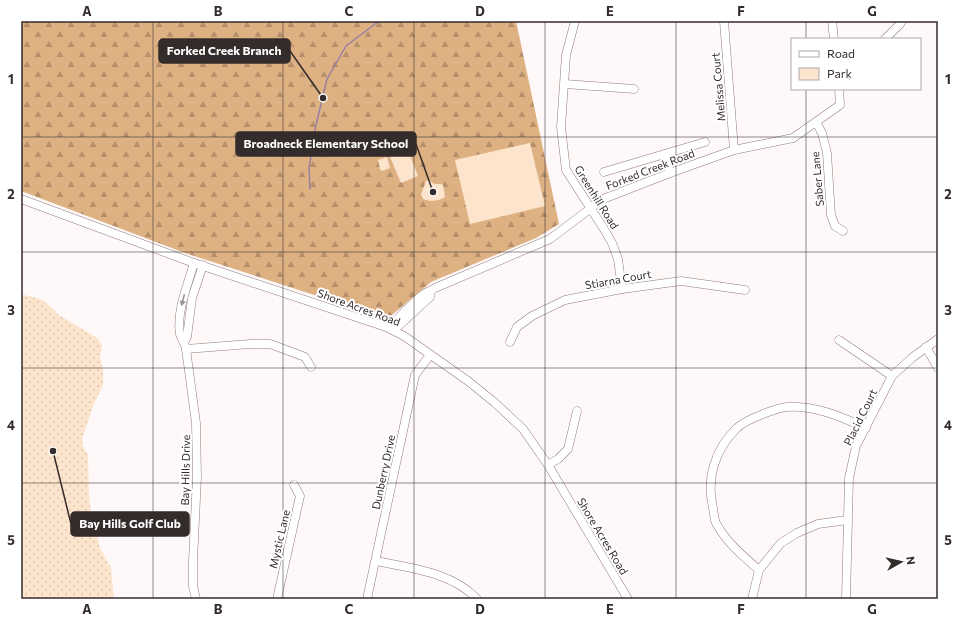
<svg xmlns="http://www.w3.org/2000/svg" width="959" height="620" font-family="Commissioner,sans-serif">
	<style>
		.grass { fill: url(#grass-dots) }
		.forest { fill: url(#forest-firs) }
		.park { fill: #fde5cd }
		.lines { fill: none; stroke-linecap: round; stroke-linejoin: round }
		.stream { stroke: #9b7fa2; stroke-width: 1.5 }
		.minor-casing { stroke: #917a7c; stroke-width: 9 }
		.minor { stroke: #fff; stroke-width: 8 }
		.oneway { fill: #9a9595 }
		.grid { fill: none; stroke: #342b2b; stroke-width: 1; stroke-opacity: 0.55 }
		.labels { text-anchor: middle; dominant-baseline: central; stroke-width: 4; stroke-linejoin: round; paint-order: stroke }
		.street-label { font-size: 11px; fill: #342b2b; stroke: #fff }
		.leader { fill: none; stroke: #342b2b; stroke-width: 1.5 }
		.callout-dot { fill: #342b2b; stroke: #fff; stroke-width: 1.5 }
		.callout { fill: #342b2b; stroke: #342b2b; stroke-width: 1.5 }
		.callout-label { font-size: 12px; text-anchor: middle; font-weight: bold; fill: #fff }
		.neatline { fill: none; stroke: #342b2b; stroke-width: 1.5 }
		.grid-label { font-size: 13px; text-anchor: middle; font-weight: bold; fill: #342b2b }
	</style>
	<defs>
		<pattern id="grass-dots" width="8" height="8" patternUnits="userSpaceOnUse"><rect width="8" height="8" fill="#fde5cd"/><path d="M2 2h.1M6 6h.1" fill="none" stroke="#d9c5b0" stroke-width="1.8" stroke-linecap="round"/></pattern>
		<pattern id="forest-firs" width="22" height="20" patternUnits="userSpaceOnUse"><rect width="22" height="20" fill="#deb183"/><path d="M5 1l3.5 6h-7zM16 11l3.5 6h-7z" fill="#b5906b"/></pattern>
	</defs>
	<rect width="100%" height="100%" fill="#fef8f9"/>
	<path class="grass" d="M21 294 43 300 59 315 97 338 102 345 100 357 103 370V385L93 406 82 439 83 446 88 455 89 495 91 512 100 548 111 568 114 599H21Z"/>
	<path class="forest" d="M21 21H516L559 224 536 238 431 282 392 315 382 317 185 253 21 191Z"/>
	<g class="park">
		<path d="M530 143 545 206 470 224 455 160Z"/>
		<path d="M406 145 418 176 401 183 388 152Z"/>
		<path d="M387 157 390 168 382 171 380 169 378 160Z"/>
		<path d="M429 180 434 184H441L443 185 445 197C440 201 429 202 423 199L421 194C423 190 424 186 426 181Z"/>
	</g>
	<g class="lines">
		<path class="stream" d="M310 189 309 168 316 125 327 79 346 46 379 21"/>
		<defs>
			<g id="minor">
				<path d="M575 21 566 55 561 127 566 170 604 229 612 243 618 259 622 289"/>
				<path d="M724 21 734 150"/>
				<path d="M832 21 834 39"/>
				<path d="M885 39 900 24 902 21"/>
				<path d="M565 84 634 89"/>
				<path d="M816 122 822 133 827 153 831 215 835 226 843 231"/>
				<path d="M665 154 670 173"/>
				<path d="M604 172 705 142"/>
				<path d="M21 199 194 263 386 327 404 336 468 381 494 402 523 429 548 465 628 599"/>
				<path d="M194 263C188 284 176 312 180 334 181 339 185 343 186 349L196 423 197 477 193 561V586L196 599"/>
				<path d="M389 328C400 316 411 304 424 294 427 291 431 291 435 288L550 239 603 199 670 173 734 150 793 138 840 105 839 89"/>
				<path d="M394 330 430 297 431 291"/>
				<path d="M839 340 892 376"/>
				<path d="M184 342 187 337 192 298 203 265"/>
				<path d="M510 342 517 327 532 316 565 300 622 289 681 281 745 290"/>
				<path d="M926 347 938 368"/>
				<path d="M186 349 250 344H270L305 357 311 367"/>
				<path d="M548 465 558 459 568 449 577 411"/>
				<path d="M376 561C410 568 452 572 477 599"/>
				<path d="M759 570C743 556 726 542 716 523 714 519 714 513 713 508 706 478 715 449 737 428 745 420 776 408 787 407 815 405 842 417 866 428"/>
				<path d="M277 599 300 496 294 485"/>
				<path d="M367 599 415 375 430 355"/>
				<path d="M752 599 759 570 781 543 797 533 818 524 847 520"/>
				<path d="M846 599 849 478 856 446 892 376 913 357 938 339"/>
			</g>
		</defs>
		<use href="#minor" class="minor-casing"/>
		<use href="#minor" class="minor"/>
	</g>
	<defs><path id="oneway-solid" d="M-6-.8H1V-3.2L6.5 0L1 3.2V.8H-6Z"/></defs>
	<use class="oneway" href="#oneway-solid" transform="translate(183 300) rotate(104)"/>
	<path class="grid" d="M153 21V599M283 21V599M414 21V599M545 21V599M676 21V599M806 21V39M806 89V599M21 137H938M21 252H938M21 368H938M21 483H938"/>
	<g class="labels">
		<g class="street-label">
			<text transform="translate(718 87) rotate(-95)">Melissa Court</text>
			<text transform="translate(650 169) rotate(-21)">Forked Creek Road</text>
			<text transform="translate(817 179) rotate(-95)">Saber Lane</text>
			<text transform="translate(597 197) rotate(58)">Greenhill Road</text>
			<text transform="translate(618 279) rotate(-10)">Stiarna Court</text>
			<text transform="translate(359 307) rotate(20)">Shore Acres Road</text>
			<text transform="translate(860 417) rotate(-64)">Placid Court</text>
			<text transform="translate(185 470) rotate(-89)">Bay Hills Drive</text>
			<text transform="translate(383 472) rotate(-78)">Dunberry Drive</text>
			<text transform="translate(603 536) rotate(59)">Shore Acres Road</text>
			<text transform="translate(279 539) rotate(-77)">Mystic Lane</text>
		</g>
	</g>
	<path class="leader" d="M323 98L290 51M433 192L416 144M53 451L71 524"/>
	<g class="callout-dot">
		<circle cx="323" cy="98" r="4"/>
		<circle cx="433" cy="192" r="4"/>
		<circle cx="53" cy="451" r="4"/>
	</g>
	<g class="callout">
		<rect x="159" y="39" width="131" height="24" rx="4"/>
		<rect x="236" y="132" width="180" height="24" rx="4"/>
		<rect x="71" y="512" width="118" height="24" rx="4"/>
	</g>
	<g class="callout-label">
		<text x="224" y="55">Forked Creek Branch</text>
		<text x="326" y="148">Broadneck Elementary School</text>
		<text x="130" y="528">Bay Hills Golf Club</text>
	</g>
	<rect width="959" height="620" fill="none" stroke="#ffffff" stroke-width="44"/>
	<rect x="791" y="38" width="130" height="52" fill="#ffffff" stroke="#aeaaaa"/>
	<rect x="799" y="51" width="20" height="6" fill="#ffffff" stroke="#aeaaaa"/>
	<text x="827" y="58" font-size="12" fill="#342b2b">Road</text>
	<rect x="799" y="68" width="20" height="12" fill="#fde5cd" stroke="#aeaaaa"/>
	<text x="827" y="78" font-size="12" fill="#342b2b">Park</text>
	<g transform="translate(901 562) rotate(82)" stroke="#ffffff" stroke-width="3" paint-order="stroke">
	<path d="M0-3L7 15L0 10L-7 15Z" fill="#342b2b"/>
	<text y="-6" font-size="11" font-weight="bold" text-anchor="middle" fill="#342b2b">N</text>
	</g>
	<rect x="22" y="22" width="915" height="576" class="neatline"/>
	<g class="grid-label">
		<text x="87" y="16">A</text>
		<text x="218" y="16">B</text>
		<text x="349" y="16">C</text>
		<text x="480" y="16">D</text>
		<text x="610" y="16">E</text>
		<text x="741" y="16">F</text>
		<text x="872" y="16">G</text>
		<text x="11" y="84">1</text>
		<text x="948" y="84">1</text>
		<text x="11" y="199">2</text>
		<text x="948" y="199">2</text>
		<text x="11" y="315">3</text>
		<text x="948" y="315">3</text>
		<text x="11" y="430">4</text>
		<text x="948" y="430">4</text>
		<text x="11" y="545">5</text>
		<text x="948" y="545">5</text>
		<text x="87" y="614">A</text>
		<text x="218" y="614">B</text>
		<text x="349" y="614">C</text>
		<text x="480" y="614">D</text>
		<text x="610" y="614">E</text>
		<text x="741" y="614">F</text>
		<text x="872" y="614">G</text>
	</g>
</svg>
